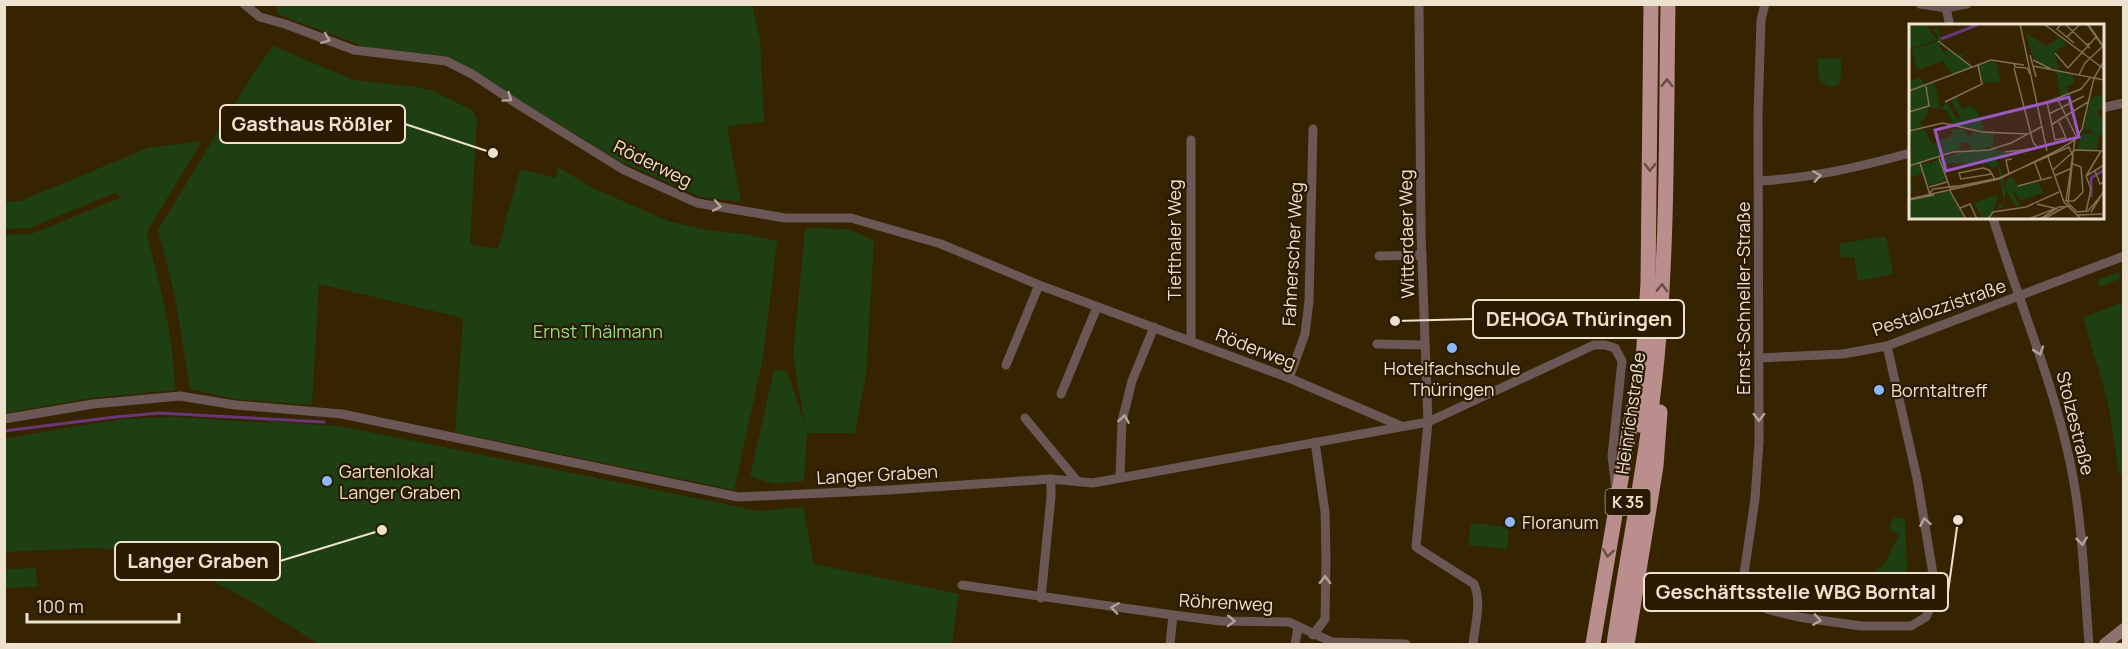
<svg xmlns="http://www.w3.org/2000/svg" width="2128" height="649" font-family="Manrope,sans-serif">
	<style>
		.green { fill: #1d3f12 }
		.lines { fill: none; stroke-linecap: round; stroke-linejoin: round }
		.stream { stroke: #683776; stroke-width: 3 }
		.minor { stroke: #6b5756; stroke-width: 9 }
		.secondary { stroke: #907171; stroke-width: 12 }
		.trunk { stroke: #bb8e8e; stroke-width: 15 }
		.oneway { stroke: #b3a398 }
		.oneway2 { stroke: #6b4e40 }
		.poi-dot { fill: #8db9fc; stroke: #291a01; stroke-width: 2 }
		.labels { text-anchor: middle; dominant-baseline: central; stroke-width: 4.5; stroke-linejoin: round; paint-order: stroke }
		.shield { fill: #291a01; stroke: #b3a590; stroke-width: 1.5 }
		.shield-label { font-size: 16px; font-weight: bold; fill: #eee1ce }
		.street-label { font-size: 18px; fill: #eee1ce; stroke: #291a01 }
		.park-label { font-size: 18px; fill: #96dd80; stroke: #291a01 }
		.poi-label { font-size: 18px; fill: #eee1ce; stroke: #291a01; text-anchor: start }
		.inset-river { fill: none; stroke: #683776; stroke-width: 3 }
		.inset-road { fill: none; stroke: #806f52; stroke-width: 1.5 }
		.view { fill: #9859c3; fill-opacity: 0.15; stroke: #9859c3; stroke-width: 3 }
		.inset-edge { fill: none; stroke: #eee1ce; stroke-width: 3 }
		.leader { fill: none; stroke: #eee1ce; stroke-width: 2 }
		.callout-dot { fill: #eee1ce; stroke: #291a01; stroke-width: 2 }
		.callout { fill: #291a01; stroke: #eee1ce; stroke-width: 2 }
		.callout-label { font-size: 20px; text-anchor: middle; font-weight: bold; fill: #eee1ce }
	</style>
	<rect width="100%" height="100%" fill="#362300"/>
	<g class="green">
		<path d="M277 5H752L760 39 764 122 727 126 741 202 700 197 621 162 447 56 365 47 277 14Z"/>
		<path d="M273 46 354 80 418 87 433 91 472 110 477 119 470 244 498 249 520 169 556 178 558 167 593 188 668 221 706 230 744 234 777 241 763 358 734 490 455 432 463 318 319 284 312 405 235 399 190 389 175 297 158 230 254 72Z"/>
		<path d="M1842 58 1840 83 1836 86H1827L1819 80 1817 59Z"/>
		<path d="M202 141 149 228 147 235C160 286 174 336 175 390L92 398 5 413V235L31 234 120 198 117 192 30 228 5 229V202L20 201 148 148Z"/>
		<path d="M805 228 849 229 874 241 866 375 855 433H807L804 481 774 484 750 476 774 370 787 371 805 425 793 356Z"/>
		<path d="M1886 236 1893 274 1858 281 1854 257 1841 258 1839 244Z"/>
		<path d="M2118 272 2122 278 2099 287 2098 280Z"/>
		<path d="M2122 302 2124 306 2123 484 2118 468 2108 402 2083 318Z"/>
		<path d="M175 417 270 423V421L345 427 759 511 803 507 814 564 959 594 952 644H319L247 599 172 559 152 553 93 548 5 552V438L123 419Z"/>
		<path d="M1893 517 1905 519 1907 568 1905 590 1894 598 1886 596 1873 575 1878 568 1883 566 1899 535 1889 529Z"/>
		<path d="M1471 523 1509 527 1507 549 1468 545Z"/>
		<path d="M36 568 37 587 6 588 5 569Z"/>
	</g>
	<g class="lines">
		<path class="stream" d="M4 431 115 417 159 413 324 422"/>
		<g class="minor">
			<path d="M244 4 260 17 285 24 354 50 446 61 472 74 522 107 624 170 697 203 785 218H851L941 244 1039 285 1289 378 1401 426"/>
			<path d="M1419 4 1421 233 1428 422 1416 547 1474 584C1482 602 1475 625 1473 644"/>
			<path d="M1765 4 1761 20 1758 115 1759 442 1755 499 1744 574 1747 590 1755 604 1770 610 1798 617 1861 626H1911L1926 617 1933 601 1934 580 1917 478 1887 346"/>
			<path d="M1920 4 1946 8 1967 4"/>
			<path d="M1946 8 1950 26"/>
			<path d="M2102 108 2124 103"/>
			<path d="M1191 140V341"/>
			<path d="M1759 181C1812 178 1859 167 1910 153"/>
			<path d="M1993 218C2018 300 2052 378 2070 462 2083 523 2084 583 2089 644"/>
			<path d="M1379 256 1422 255"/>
			<path d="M1377 344 1425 345"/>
			<path d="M1759 358 1843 354 1887 346 2124 256"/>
			<path d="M1006 365 1039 285"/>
			<path d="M1289 378 1305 334 1309 301 1313 129"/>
			<path d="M1061 394 1097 307"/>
			<path d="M1025 418 1078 482"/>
			<path d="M4 419 93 404 180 396 235 405 342 414 738 497 889 490 1051 479 1093 483 1428 422 1594 345H1605L1615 348 1622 361 1612 456 1616 489"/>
			<path d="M1120 477 1122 421 1132 381 1154 327"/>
			<path d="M962 585 1173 615 1220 621 1289 622 1332 642 1406 644"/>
			<path d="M1041 598 1051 497V479"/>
			<path d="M1313 635 1325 619 1326 560 1325 512 1315 442"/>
			<path d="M1170 644 1173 615"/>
			<path d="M1295 644 1298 628"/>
		</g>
		<path class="secondary" d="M2105 644 2124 629"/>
		<g class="trunk">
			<path d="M1639 425 1648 283 1651 4"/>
			<path d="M1593 644 1633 409"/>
			<path d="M1614 644C1628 549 1648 454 1657 358 1668 241 1666 122 1668 4"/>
			<path d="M1627 644 1656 466 1660 412"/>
		</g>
	</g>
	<defs><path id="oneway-chevron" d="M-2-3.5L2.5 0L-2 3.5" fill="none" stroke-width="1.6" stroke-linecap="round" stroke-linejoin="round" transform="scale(1.5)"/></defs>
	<g class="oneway">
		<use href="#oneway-chevron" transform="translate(326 39) rotate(21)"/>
		<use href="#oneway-chevron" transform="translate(508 98) rotate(34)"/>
		<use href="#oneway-chevron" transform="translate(1817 176) rotate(-8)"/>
		<use href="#oneway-chevron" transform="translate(717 206) rotate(10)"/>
		<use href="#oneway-chevron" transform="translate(2039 351) rotate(71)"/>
		<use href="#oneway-chevron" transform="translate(1759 417) rotate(90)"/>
		<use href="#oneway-chevron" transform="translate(1124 419) rotate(-81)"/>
		<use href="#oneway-chevron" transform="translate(1925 522) rotate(-100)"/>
		<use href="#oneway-chevron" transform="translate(2082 541) rotate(84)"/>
		<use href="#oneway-chevron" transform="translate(1325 580) rotate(-89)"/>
		<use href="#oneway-chevron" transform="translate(1115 608) rotate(-172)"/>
		<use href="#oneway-chevron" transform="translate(1817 620) rotate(9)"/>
		<use href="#oneway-chevron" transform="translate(1231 621) rotate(2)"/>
	</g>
	<g class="oneway2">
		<use href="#oneway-chevron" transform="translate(1667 83) rotate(-89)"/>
		<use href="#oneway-chevron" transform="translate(1650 167) rotate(91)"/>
		<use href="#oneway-chevron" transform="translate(1662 288) rotate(-88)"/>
		<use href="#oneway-chevron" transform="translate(1608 553) rotate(99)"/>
	</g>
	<g class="poi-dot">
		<circle cx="1452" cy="348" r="6"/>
		<circle cx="1879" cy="390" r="6"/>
		<circle cx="327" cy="481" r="6"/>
		<circle cx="1510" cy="522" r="6"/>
	</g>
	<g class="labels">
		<rect class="shield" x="1605.5" y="489" width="45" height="26" rx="4.5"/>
		<g class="shield-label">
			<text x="1628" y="502">K 35</text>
		</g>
		<g class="street-label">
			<text transform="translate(653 163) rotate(26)">Röderweg</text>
			<text transform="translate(1406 234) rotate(-91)">Witterdaer Weg</text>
			<text transform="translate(1174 240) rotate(-90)">Tiefthaler Weg</text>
			<text transform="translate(1292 254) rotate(-87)">Fahnerscher Weg</text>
			<text transform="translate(1743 298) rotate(-90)">Ernst-Schneller-Straße</text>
			<text transform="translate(1939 307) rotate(-19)">Pestalozzistraße</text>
			<text transform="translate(1256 348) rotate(21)">Röderweg</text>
			<text transform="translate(1630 413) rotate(-82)">Heinrichstraße</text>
			<text transform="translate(2076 423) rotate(76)">Stolzestraße</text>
			<text transform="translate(877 474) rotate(-3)">Langer Graben</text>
			<text transform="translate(1226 602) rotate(3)">Röhrenweg</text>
		</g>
		<g class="park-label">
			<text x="598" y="331">Ernst Thälmann</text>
		</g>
		<g class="poi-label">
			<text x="1452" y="368" text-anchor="middle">Hotelfachschule<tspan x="1452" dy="21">Thüringen</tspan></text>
			<text x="1891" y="390">Borntaltreff</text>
			<text x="339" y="471">Gartenlokal<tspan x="339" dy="21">Langer Graben</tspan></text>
			<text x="1522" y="522">Floranum</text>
		</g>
	</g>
	<g transform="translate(1909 24)">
		<rect width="195" height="195" fill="#362300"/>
		<path d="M16 0 28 16 0 25V3ZM27 0 34 19 48 31 65 26 52 32 62 42 69 41 43 50 34 37 8 46 3 25 29 17 34 28 41 26 29 16 28 10 23 7 27 5ZM134 0 158 20 145 29 151 46 129 40 123 31 116 8 137 22 150 14ZM87 37 92 58 74 59 69 41ZM147 47 164 51 165 60 158 62 160 70 152 74ZM11 53 17 63 25 58 31 82 30 85 20 83 17 94 11 98 24 120 42 112 44 105H54L60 114 64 108 79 109 80 117V108L85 107 84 123 62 126 60 119H51L52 126 0 142 3 119H0V57ZM195 71V85L188 87 195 98V112L182 110 183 105 174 107 182 74ZM47 73 53 85 60 81 68 86 76 107 44 102 39 88 31 84 38 78 48 95 51 94 41 75ZM173 108 190 112 188 126H168ZM85 125 96 128 97 135H87L94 151 91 152 89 142 81 143 80 140 41 139 32 142 37 157 18 162 14 150 1 153 4 166 0 173V143L20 138 23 141V138L54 127ZM99 151 98 155 104 153 110 163 128 157 134 168 141 167 112 176 102 165 111 182 107 183 97 166 94 183 86 186 95 177 91 155 94 153 96 165ZM41 167 56 195H0V176ZM89 170 86 184 78 195H73L65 179Z" fill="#1d3f12"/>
		<path class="inset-river" d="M32 15 68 1M182 173V154L195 146"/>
		<path class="inset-road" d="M111 0 138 127M135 0 195 45M152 0 148 5 165 19M156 0 180 23 179 19M178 0 195 24M179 0 195 23M158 13 171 0M29 17 63 43M146 29 159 44M121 31 127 53M124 36 142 45M105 39 106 43 118 44 121 50M124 42 185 54 195 37M105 44 124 118 129 124M159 44 187 13M170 51 176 39 193 23M0 67 82 36 115 41M149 76 168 114M36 78 73 60 69 41M0 88 20 82 17 62M140 90 175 72M150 98 157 114 146 116 138 78 172 65 181 54M142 101 179 78M0 107 34 99 73 108 119 110M151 125 166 116 173 105 185 54 195 56M166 126 195 127M96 128 130 124M139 133 155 178 172 195M30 134 41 164M125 137 132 155M11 139 21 171M164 140 172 143 174 168M0 142 44 128 80 126 102 119 132 103M144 146 166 126M186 147 191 160 195 158M83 150 52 155 50 149 74 144 80 146 83 150 86 156M100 150 97 136 103 135M145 152 163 144M177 152 192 127M177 152 195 141M109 162 143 153M20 163 38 158M40 164 90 154 160 123 164 133 159 179 168 188 179 187 195 168M41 167 57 195M21 169 24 165 47 162M0 175 90 155 153 124M0 176 25 171M156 177H165L174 168M157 177 166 116M128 180 149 185M51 184 61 180 68 195M177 188 182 165 177 152M182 188 195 167M168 191 195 190M79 195 84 188 117 183 150 168M119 195 148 184M131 195 150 183 162 182M134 195 158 182"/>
		<path class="view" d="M160 73 170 113 37 147 26 106Z"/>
		<rect width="195" height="195" class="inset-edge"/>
	</g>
	<path class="leader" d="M493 153L405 124M1395 321L1473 319M382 530L280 561M1958 520L1948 592"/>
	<g class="callout-dot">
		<circle cx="493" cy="153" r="6"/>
		<circle cx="1395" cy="321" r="6"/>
		<circle cx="382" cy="530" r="6"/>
		<circle cx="1958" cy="520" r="6"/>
	</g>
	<g class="callout">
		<rect x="220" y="105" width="185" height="38" rx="6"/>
		<rect x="1473" y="300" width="211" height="38" rx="6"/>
		<rect x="115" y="542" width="165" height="38" rx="6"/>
		<rect x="1644" y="573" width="304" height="38" rx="6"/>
	</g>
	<g class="callout-label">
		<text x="312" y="131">Gasthaus Rößler</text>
		<text x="1579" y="326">DEHOGA Thüringen</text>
		<text x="198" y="568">Langer Graben</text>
		<text x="1796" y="599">Geschäftsstelle WBG Borntal</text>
	</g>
	<rect width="2128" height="649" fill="none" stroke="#eee1ce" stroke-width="12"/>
	<path d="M27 613v9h152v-9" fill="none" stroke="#eee1ce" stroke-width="3"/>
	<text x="36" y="613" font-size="18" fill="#eee1ce" stroke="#291a01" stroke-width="4.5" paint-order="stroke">100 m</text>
</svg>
